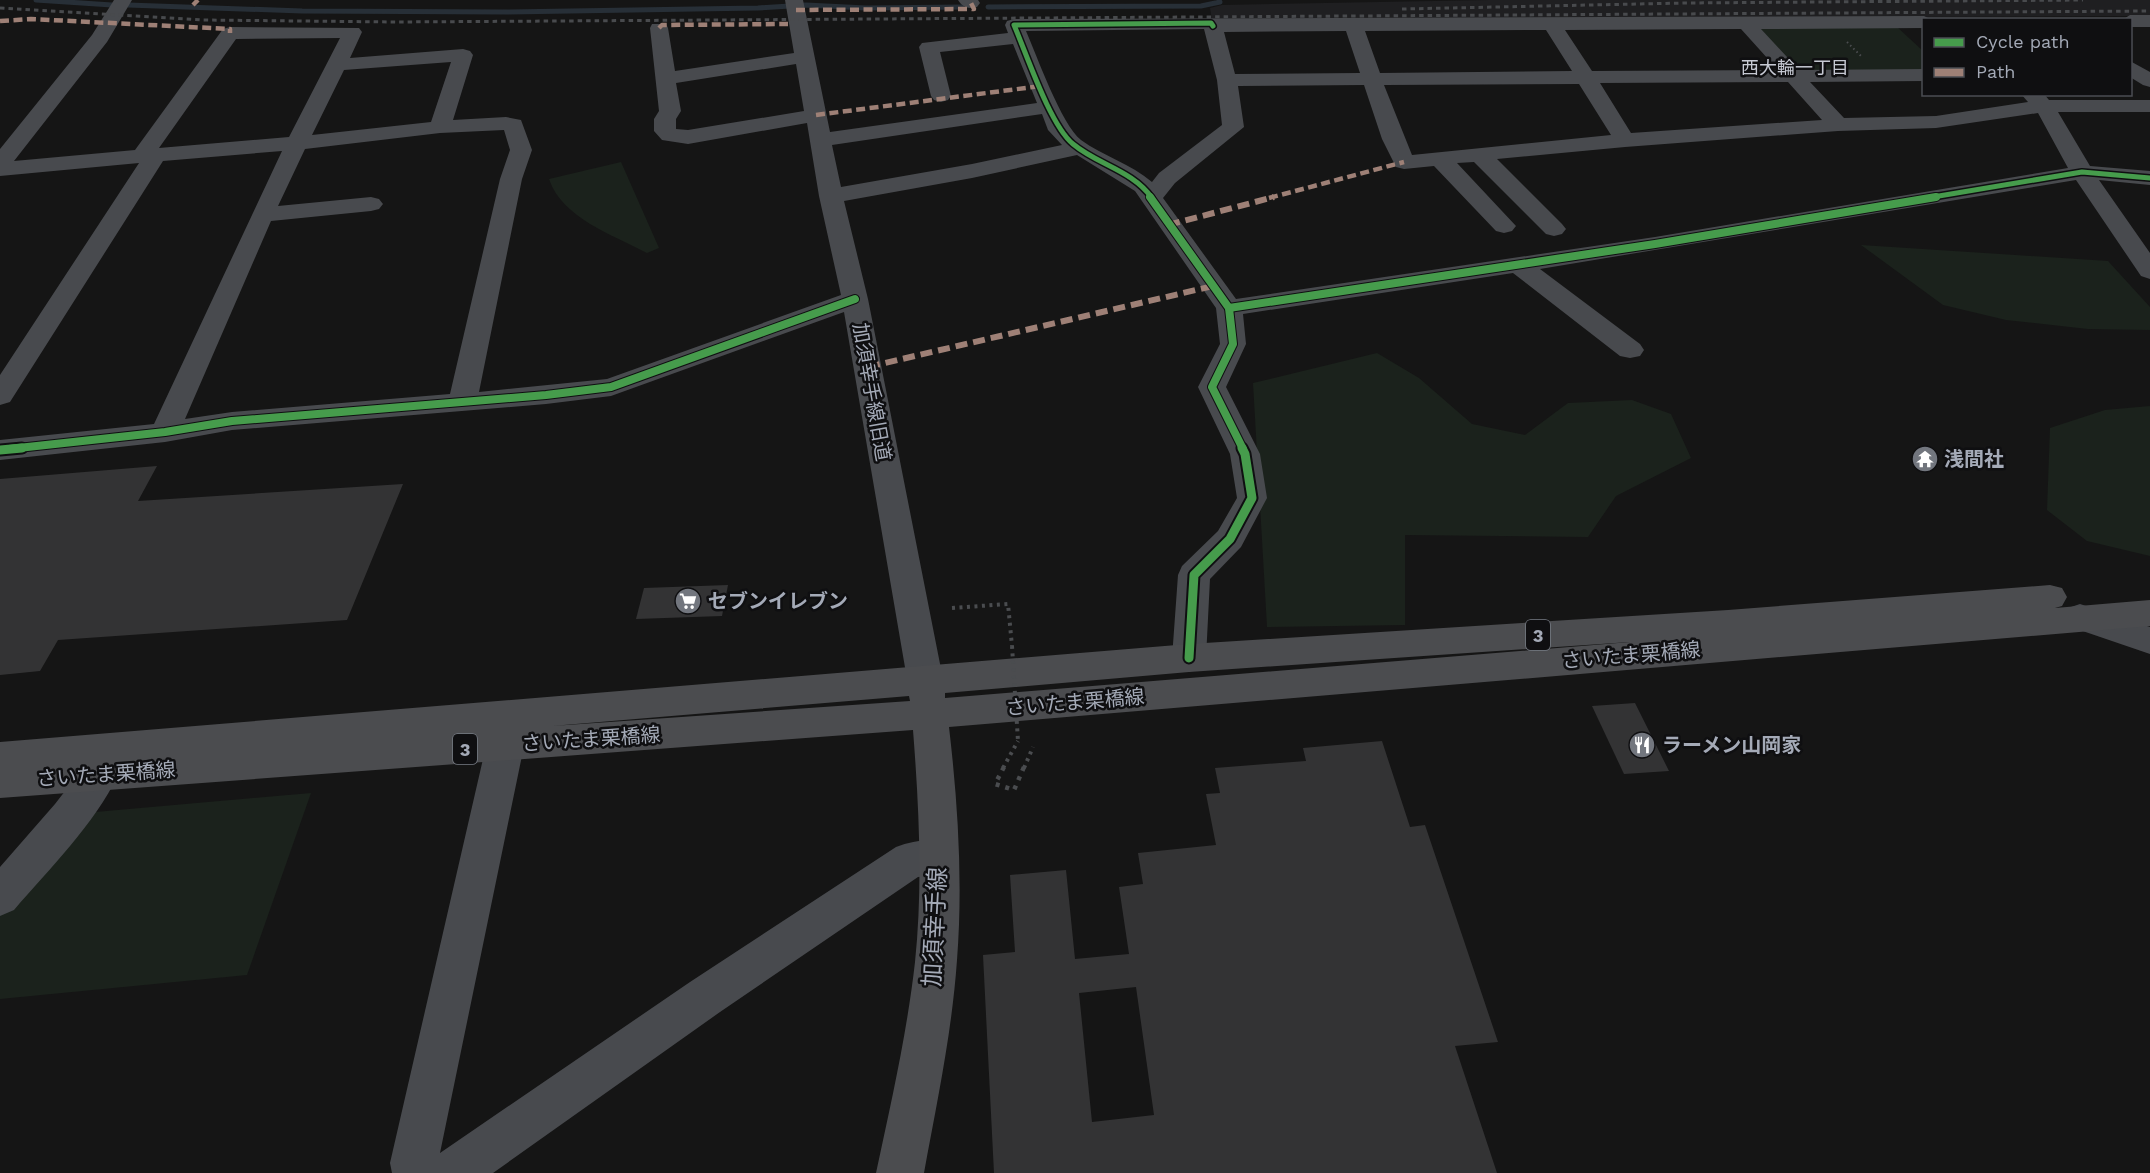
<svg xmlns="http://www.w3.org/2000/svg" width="2150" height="1173" font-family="'Work Sans','Noto Sans JP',sans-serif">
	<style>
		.built { fill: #1f1f21 }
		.green { fill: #1b221c }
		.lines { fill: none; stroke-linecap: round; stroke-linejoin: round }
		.stream { stroke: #272f37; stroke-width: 5 }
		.building { fill: #333334; fill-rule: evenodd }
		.path-far2 { stroke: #4a4c4f; stroke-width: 2; stroke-dasharray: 1.5 3; stroke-linecap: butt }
		.path-far1 { stroke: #4a4c4f; stroke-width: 4; stroke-dasharray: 3 4.5; stroke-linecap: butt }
		.path { stroke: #4a4c4f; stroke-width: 4.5; stroke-dasharray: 4 6; stroke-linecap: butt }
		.minor { fill: #484a4e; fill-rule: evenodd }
		.major { fill: #4b4c4f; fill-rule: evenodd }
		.rail { stroke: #484a4d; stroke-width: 3; stroke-dasharray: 4.5 4; stroke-linecap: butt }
		.path-bridge { stroke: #4a4c4f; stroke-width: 4; stroke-dasharray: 3 4.5; stroke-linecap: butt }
		.quiet-far1 { stroke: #9e8076; stroke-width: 4.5; stroke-dasharray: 9 4.5; stroke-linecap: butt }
		.quiet { stroke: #9e8076; stroke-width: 6; stroke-dasharray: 12 6; stroke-linecap: butt }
		.cycleway-far2-casing { stroke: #0f0f11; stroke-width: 8 }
		.cycleway-far1-casing { stroke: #0f0f11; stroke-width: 10 }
		.cycleway-casing { stroke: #0f0f11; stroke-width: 13 }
		.cycleway-far2 { stroke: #469c4c; stroke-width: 5 }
		.cycleway-far1 { stroke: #469c4c; stroke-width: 8 }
		.cycleway { stroke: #469c4c; stroke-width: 9 }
		.labels { text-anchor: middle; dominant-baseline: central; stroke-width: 5; stroke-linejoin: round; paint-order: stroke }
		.far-neighbourhood-label { font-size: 18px; fill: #c6c9d3; stroke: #0f0f11 }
		.shield { fill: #0f0f11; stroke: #777c85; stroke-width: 1.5 }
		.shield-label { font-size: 18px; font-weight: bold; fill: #a4aab7 }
		.street-label { font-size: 20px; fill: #a4aab7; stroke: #0f0f11 }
		.poi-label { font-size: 20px; font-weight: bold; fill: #a4aab7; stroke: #0f0f11; text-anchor: start }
		.near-street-label { font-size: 24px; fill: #a4aab7; stroke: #0f0f11 }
	</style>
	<rect width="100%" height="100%" fill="#151515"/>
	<path class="built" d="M1488 0H2150V16L1212 20 1210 8 1222 5Z"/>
	<g class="green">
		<path d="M1896 26 1923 51V72L1802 73 1792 69 1759 27Z"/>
		<path d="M621 162 659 248 647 253C613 235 562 218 549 179Z"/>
		<path d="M1861 245 2108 261 2150 307V330L2088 329 2006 320 1943 305Z"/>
		<path d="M1377 353 1419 378 1472 424 1525 435 1568 403 1632 400 1671 414 1691 458 1616 496 1588 537 1405 535V625L1267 627 1253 383Z"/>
		<path d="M2150 406V556L2087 541 2047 510 2050 428 2105 410Z"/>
		<path d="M311 793 247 975 0 999V913L84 813Z"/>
	</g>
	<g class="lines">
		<g class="stream">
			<path d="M36 0 112 5"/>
			<path d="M128 5 302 11 508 12 758 8 806 5 866 8 962 7"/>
			<path d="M988 7 1201 6 1220 2 1219 0"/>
		</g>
	</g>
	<g class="building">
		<path d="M157 466 138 501 403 484 347 620 58 640 40 671 0 675V479Z"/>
		<path d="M728 585 722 616 636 619 644 588Z"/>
		<path d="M1635 703 1669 771 1624 774 1592 706Z"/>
		<path d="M1382 741 1410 827 1425 825 1498 1042 1455 1046 1497 1173H994L983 955 1015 952 1010 875 1066 870 1075 959 1129 954 1119 887 1143 884 1138 853 1216 845 1206 794 1220 793 1215 768 1306 761 1303 748ZM1136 987 1154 1115 1092 1122 1079 993Z"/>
	</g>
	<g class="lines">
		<path class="path-far2" d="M1847 42 1861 56"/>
		<g class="path-far1">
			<path d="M952 608 1008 604 1012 646"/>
			<path d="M1003 768 1018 741"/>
			<path d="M1024 768 1033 747"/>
		</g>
		<path class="path" d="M1004 767 995 784 1014 790 1024 767"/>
		<g class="minor">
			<path d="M114 0H132L107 42 14 161 135 150 223 29 230 27 359 28 362 32 350 58 463 49 470 51 473 55 453 120 506 117 521 120 532 150 522 179 479 392 607 379 841 295 819 196 807 123 688 144 662 140 654 131V119L659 111 650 28 652 24H666L668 28 675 71 794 53 785 0H803L830 132 1037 103 1013 44 940 52 951 96 948 100 941 102 934 100 931 96 919 47 922 43 1008 33 1005 25 1007 21 1014 19 1924 16 1932 20H1924V28L1761 29 1799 70 1924 69V81L1810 82 1844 118 1936 116 2028 102 2021 94H2044L2049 100H2150V112H2058L2090 166 2150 171V185L2099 180 2150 253V279L2141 276 2076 180 1540 269 1640 344 1644 350 1640 356 1630 358 1620 356 1513 273 1243 314 1246 344 1226 387 1260 454 1267 498 1241 547 1210 579 1206 658 1201 668 1189 672 1177 668 1172 658 1178 575 1182 566 1218 531 1237 498 1230 454 1198 387 1220 344 1216 308 1135 191 1077 155 972 178 844 201 868 299 943 679 937 689 925 693 913 689 907 679 844 312 611 396 546 404 232 430 165 442 0 460V440L154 424 282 151 163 161 10 402 0 405V375L139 163 0 176V149L92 35ZM1204 29 1217 80 1222 125 1159 173 1152 182C1131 164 1103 156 1081 140 1061 124 1037 56 1026 31ZM1741 29 1778 70 1592 71 1565 30ZM1546 30 1572 71 1380 73 1365 31ZM1346 31 1360 73 1235 74 1224 32ZM340 38 289 137 159 148 236 39ZM451 62 431 122 312 135 344 70ZM796 64 804 111 688 130 676 129V119L681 111 676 83ZM1788 82 1822 120 1631 133 1600 83ZM1579 84 1611 135 1412 155 1384 85ZM1364 85 1382 139 1396 167 1404 169 1434 166 1496 231 1504 233 1512 231 1516 226 1457 163 1474 162 1546 234 1554 236 1562 234 1566 229 1562 224 1497 159 1625 147 1838 131 1936 128 2038 113 2068 168 1655 237 1236 299 1163 198 1175 183 1244 127 1238 86ZM1042 114 1048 130 1062 145 972 164 841 187 832 145ZM504 130 510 150 500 179 450 394 232 412 185 419 271 221 371 211 379 209 383 204 379 199 371 197 278 206 305 149 440 133Z"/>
			<path d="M958 0H978L980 3 977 7C969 9 963 8 958 0Z"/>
			<path d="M2130 15H2150V27H2130V20H2122Z"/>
			<path d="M2130 61 2150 72V87L2143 85 2130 77Z"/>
			<path d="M2080 604 2150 627V654L2068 626 2063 617 2068 608Z"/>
			<path d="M505 731 518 735 524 746 440 1153 690 982 896 847C915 840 934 837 953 844L959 857 953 870 939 875 918 877 720 1012 493 1173H392L390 1163 486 746 492 735Z"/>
			<path d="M99 759 112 764 118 775C94 825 50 868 14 910L0 916V867L55 804 86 764Z"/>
		</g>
		<path class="major" d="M2050 585 2062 588 2067 597 2062 606 2055 608 2150 600V626L949 727C958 804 963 883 957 960 952 1032 937 1102 924 1173H876C891 1103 907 1033 915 962 923 885 919 807 913 730L0 798V742L1189 644 1728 610ZM1630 642 945 698V693L1189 672ZM909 696 910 701 552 726Z"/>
		<g class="rail">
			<path d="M0 8 203 20 396 22 2150 11"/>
			<path d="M1402 9 1685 3 2083 0"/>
		</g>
		<path class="path-bridge" d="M1012 646 1018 741"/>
		<g class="quiet-far1">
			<path d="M193 5 198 0"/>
			<path d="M796 10 974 9 971 3"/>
			<path d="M0 21 31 19 230 29V33"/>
			<path d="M659 28 662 25 788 24"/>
			<path d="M816 115 1041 86"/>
			<path d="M1269 198 1404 162"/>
		</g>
		<g class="quiet">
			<path d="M1168 225 1274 197"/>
			<path d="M868 367 1213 286"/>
		</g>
		<defs>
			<g id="cycleway-far2">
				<path d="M1152 198C1132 170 1098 165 1073 144 1050 125 1027 55 1014 25L1211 23 1213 26"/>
				<path d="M1927 198 2082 172 2150 178"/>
			</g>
			<g id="cycleway-far1">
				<path d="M1150 197 1229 308 1233 344 1212 387 1243 449"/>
				<path d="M1229 308 1655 244 1936 197"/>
				<path d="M9 449 165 432 232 421 546 395 611 387 855 299"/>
			</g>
			<g id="cycleway">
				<path d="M0 450 22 448"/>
				<path d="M1189 658 1194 575 1230 539 1252 498 1245 454 1242 448"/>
			</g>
		</defs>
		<use href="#cycleway-far2" class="cycleway-far2-casing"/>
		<use href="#cycleway-far1" class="cycleway-far1-casing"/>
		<use href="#cycleway" class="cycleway-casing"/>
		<use href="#cycleway-far2" class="cycleway-far2"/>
		<use href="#cycleway-far1" class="cycleway-far1"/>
		<use href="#cycleway" class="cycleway"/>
	</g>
	<defs>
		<symbol id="temple-disc" viewBox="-11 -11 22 22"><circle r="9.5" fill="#72767e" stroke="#0f0f11"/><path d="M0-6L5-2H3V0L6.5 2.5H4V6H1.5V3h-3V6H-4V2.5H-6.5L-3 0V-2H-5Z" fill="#fff"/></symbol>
		<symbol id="supermarket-disc" viewBox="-11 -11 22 22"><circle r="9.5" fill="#72767e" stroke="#0f0f11"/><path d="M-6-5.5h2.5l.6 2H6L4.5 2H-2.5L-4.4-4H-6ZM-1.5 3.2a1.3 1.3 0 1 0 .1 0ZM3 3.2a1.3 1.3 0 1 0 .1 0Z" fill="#fff"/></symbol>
		<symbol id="restaurant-disc" viewBox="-11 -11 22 22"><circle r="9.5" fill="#72767e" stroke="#0f0f11"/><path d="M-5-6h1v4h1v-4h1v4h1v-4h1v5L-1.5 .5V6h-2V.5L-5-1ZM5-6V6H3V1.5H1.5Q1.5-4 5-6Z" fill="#fff"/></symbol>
	</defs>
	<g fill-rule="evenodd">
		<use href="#temple-disc" x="1910" y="444" width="30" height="30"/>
		<use href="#supermarket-disc" x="673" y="586" width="30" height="30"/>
		<use href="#restaurant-disc" x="1627" y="730" width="30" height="30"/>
	</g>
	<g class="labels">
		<g class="far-neighbourhood-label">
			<text x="1795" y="67">西大輪一丁目</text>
		</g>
		<g class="shield">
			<rect x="1526" y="620" width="24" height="30" rx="4.5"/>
			<rect x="453" y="734" width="24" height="30" rx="4.5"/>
		</g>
		<g class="shield-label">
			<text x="1538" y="635">3</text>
			<text x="465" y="749">3</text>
		</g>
		<g class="street-label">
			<text transform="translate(872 392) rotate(80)">加須幸手線旧道</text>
			<text transform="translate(1631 655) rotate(-5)">さいたま栗橋線</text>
			<text transform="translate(1075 702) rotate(-5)">さいたま栗橋線</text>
			<text transform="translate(591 739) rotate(-4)">さいたま栗橋線</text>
			<text transform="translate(106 774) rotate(-4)">さいたま栗橋線</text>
		</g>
		<g class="poi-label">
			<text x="1944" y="459">浅間社</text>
			<text x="708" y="601">セブンイレブン</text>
			<text x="1662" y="745">ラーメン山岡家</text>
		</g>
		<g class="near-street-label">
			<text transform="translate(935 927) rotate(-87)">加須幸手線</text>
		</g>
	</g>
	<rect x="1922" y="18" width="210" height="78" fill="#0f0f11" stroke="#4b4d53" stroke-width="1.5"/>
	<rect x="1934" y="38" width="30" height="9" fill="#469c4c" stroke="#4b4d53" stroke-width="1.5"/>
	<text x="1976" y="48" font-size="18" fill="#a4aab7">Cycle path</text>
	<rect x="1934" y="68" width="30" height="9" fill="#9e8076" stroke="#4b4d53" stroke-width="1.5"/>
	<text x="1976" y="78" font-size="18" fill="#a4aab7">Path</text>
</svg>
